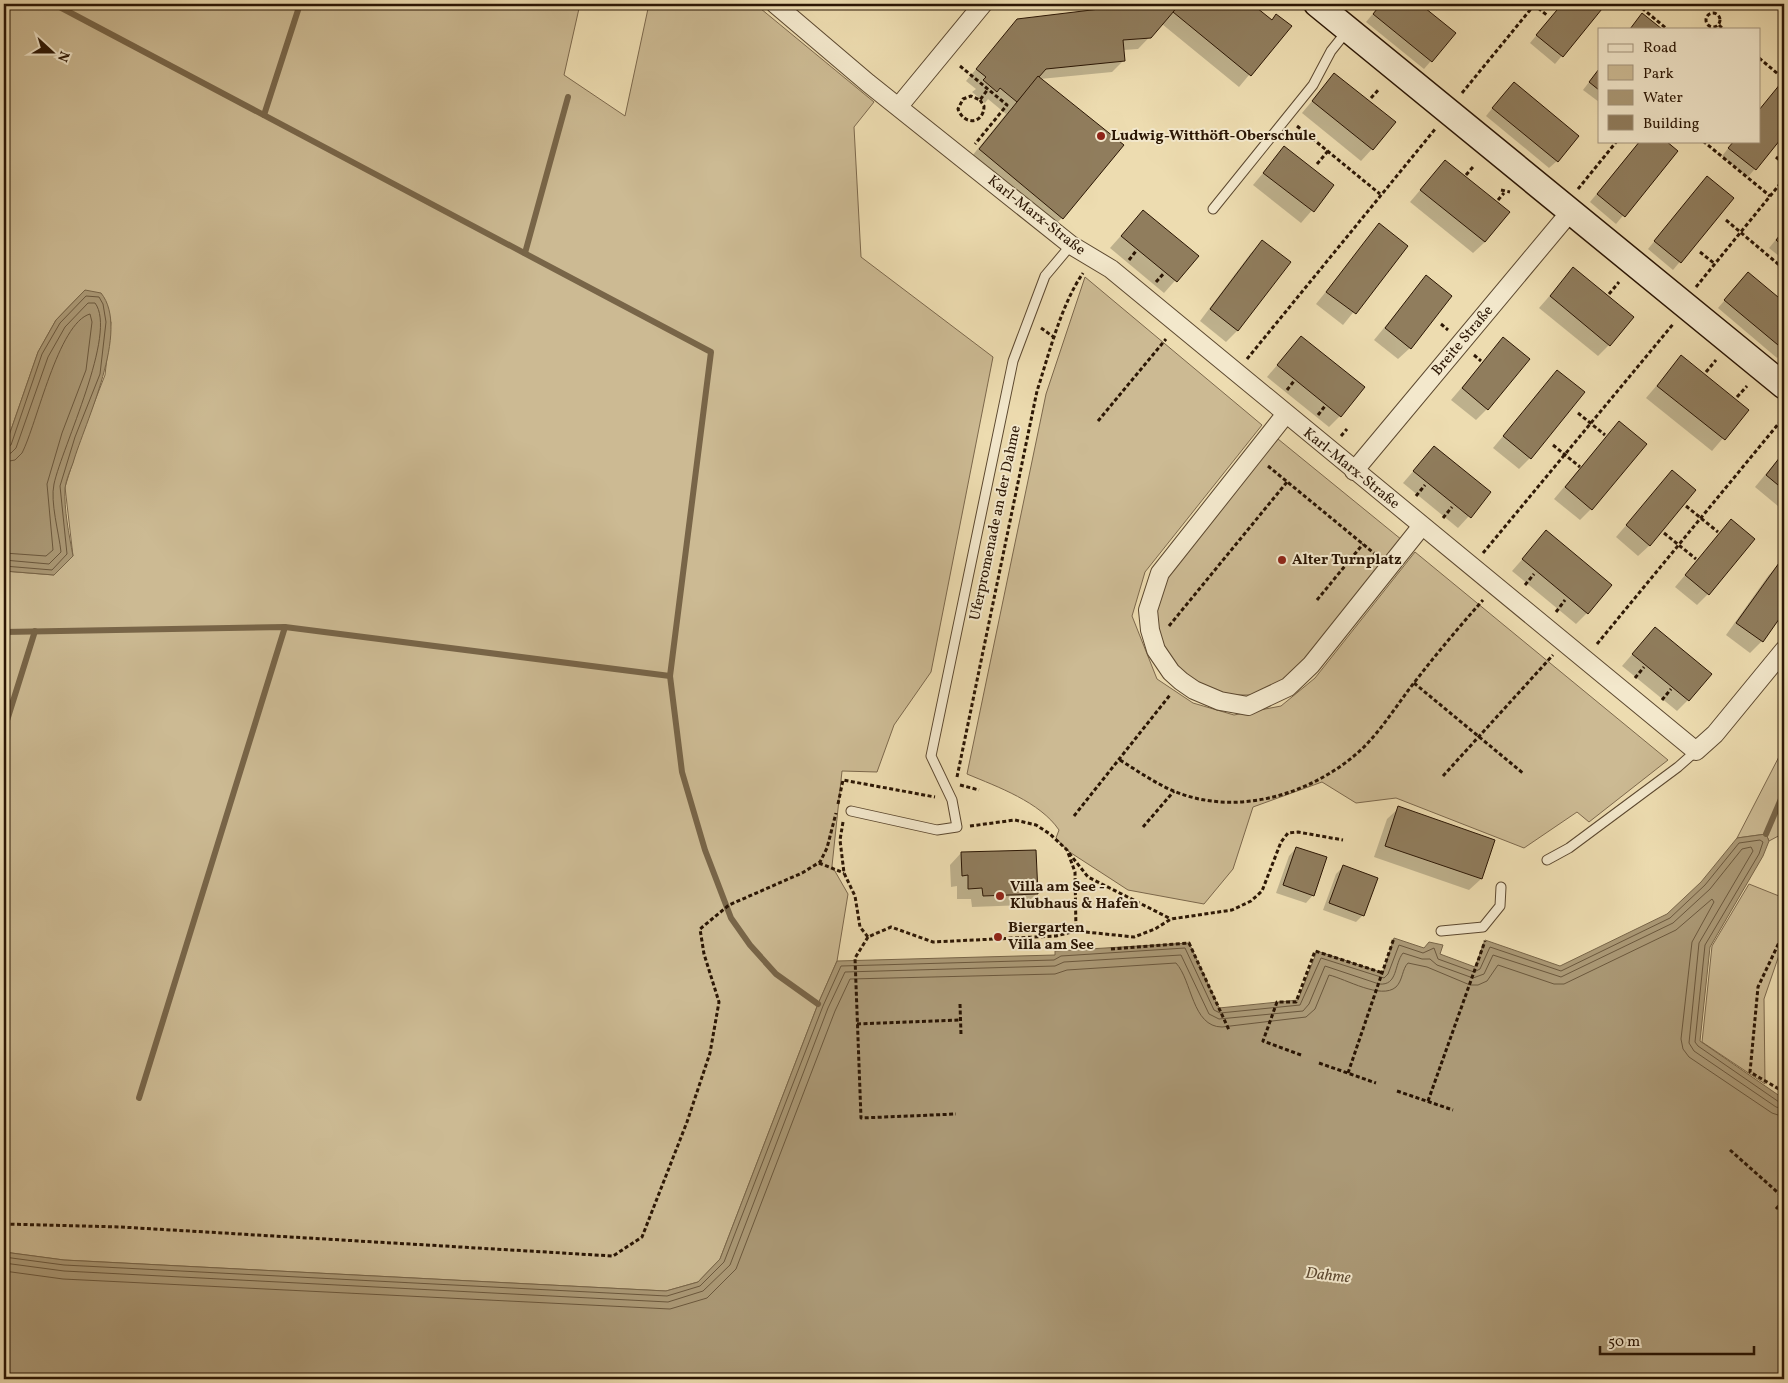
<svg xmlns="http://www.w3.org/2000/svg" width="1788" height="1383" font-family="Vollkorn,serif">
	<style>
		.green { fill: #ccba93; stroke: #7c684c }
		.water { fill: #ab9976; stroke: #786548 }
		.shadow { fill: #0003 }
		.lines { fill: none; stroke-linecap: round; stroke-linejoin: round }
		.shore { stroke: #6b583d; stroke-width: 1 }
		.stream { stroke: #786548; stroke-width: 6 }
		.building { fill: #907d5d; stroke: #2b1604 }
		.lane-casing { stroke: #5c482f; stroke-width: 11 }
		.street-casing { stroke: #5c482f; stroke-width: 20 }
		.secondary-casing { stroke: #2b1604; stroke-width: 28 }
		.path { stroke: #2b1604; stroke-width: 3; stroke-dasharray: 4 2.5; stroke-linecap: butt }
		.lane { stroke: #f3e8cc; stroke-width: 9 }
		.street { stroke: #f3e8cc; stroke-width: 18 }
		.secondary { stroke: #f3e8cc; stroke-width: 25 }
		.tram { stroke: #2b1604; stroke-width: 1 }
		.poi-dot { fill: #8f2418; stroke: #f3e8cc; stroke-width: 2 }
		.labels { text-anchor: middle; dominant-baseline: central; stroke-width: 4; stroke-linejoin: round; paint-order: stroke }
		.poi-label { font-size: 15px; font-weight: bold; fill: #2b1604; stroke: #f3e8cc; text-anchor: start }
		.street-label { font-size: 15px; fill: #2b1604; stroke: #f3e8cc }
		.water-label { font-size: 16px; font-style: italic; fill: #5e4a32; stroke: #f3e8cc }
	</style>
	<rect width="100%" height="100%" fill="#eddcb0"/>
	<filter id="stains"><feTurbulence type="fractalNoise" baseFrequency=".004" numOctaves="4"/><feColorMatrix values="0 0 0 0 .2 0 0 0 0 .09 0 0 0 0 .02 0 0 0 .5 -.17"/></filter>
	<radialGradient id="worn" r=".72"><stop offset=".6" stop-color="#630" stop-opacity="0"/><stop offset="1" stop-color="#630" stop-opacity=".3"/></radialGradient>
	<g class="green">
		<path d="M4 4H580L564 75 625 116 649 4H755L874 102 854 127 861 257 993 357 931 672 894 725 877 772 842 771 832 866 848 894 837 961 818 1004 720 1259 698 1282 666 1291 64 1260 4 1252V571L54 575 73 556 65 487 80 439 105 375 111 322 85 290 56 320 38 352 4 450Z"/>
		<path d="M1085 277 1262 425 1145 572 1132 616 1157 679 1193 703 1234 715 1281 706 1315 678 1415 552 1668 760 1589 822 1577 812 1524 848 1396 798 1356 803 1322 782 1253 807 1233 869 1204 904 1128 890 1068 851 1056 838 1059 830C1040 802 998 787 967 774L1046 394Z"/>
		<path d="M1278 439 1402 540 1285 683 1252 695H1226L1197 685 1175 665 1160 640 1154 610 1162 580Z"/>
		<path d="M1784 747V833L1769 841 1766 834 1737 838Z"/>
		<path d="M1749 884 1784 898V947L1778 958 1764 999 1765 1084 1702 1042 1712 946Z"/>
	</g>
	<g class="water">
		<path d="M85 290 101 293C131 330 85 422 73 463 70 471 66 480 65 488 64 510 69 534 73 556L54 575 4 571V450L38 352 56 320Z"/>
		<path d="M1766 834 1769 841 1763 856 1710 947 1700 1041 1784 1099V1379H4V1252L64 1260 666 1291 698 1282 720 1259 818 1004 837 961 1055 955V951L1189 943 1219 1008 1298 1000 1317 951 1383 973 1394 938 1424 948 1429 942 1443 945 1440 954 1475 967 1485 940 1560 966 1667 914 1701 882 1737 838Z"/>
	</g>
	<g class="shadow">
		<path d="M1142 4H1250L1271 21 1290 26 1239 87 1162 24 1138 49 1123 50 1124 60 1112 72 1040 79 1062 218 1050 229 968 161 1006 114 988 99 985 103 972 92 976 89 966 81 1017 20 1139 7Z"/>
		<path d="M1381 4H1418L1454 34 1424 69 1366 22Z"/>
		<path d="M1485 4H1500L1493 10Z"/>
		<path d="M1562 4H1605L1555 64 1530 43Z"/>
		<path d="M1599 69V102L1583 90Z"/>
		<path d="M1334 75 1372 149 1361 161 1302 113Z"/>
		<path d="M1781 85 1784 87V134L1748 177 1722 156 1734 141H1759V110Z"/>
		<path d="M1506 91 1557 161 1549 168 1486 116Z"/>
		<path d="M1640 141H1664L1677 151 1616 224 1590 202Z"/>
		<path d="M1284 148 1333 186 1301 223 1253 185Z"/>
		<path d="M1445 161 1485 242 1473 253 1410 202Z"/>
		<path d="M1700 185 1733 198 1673 270 1648 249Z"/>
		<path d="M1143 211 1197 256 1164 293 1110 248Z"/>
		<path d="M1379 225 1407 246 1343 325 1316 304Z"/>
		<path d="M1784 230V260L1769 248Z"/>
		<path d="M1263 242 1238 330 1226 342 1200 321 1251 253Z"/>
		<path d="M1573 269 1609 345 1598 356 1539 308Z"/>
		<path d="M1748 273 1784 304V351L1777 358 1718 308Z"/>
		<path d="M1426 277 1410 348 1398 359 1374 340Z"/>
		<path d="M1301 337 1340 416 1329 427 1267 377Z"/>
		<path d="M1503 339 1487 409 1476 420 1451 400Z"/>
		<path d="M1681 357 1747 410 1712 451 1646 398Z"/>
		<path d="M1557 372 1530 458 1519 469 1493 448Z"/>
		<path d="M1619 422 1591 509 1580 520 1554 499Z"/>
		<path d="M1434 447 1490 493 1458 528 1403 483Z"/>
		<path d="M1784 452V511L1755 487Z"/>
		<path d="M1672 472 1650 545 1638 556 1616 537Z"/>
		<path d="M1731 521 1708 594 1697 605 1675 587Z"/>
		<path d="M1546 532 1587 613 1576 624 1512 571Z"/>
		<path d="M1779 564 1784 568V610L1762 641 1750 653 1726 635 1768 576Z"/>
		<path d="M1655 628 1688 700 1677 711 1622 666Z"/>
		<path d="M1399 808 1494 841 1481 879 1469 890 1374 857 1387 819Z"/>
		<path d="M1296 848 1313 895 1306 903 1276 893 1289 856Z"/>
		<path d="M961 853 1037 893 1025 905 972 907 971 899H957V886L951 887 950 865Z"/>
		<path d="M1343 867 1363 915 1356 922 1323 910 1336 874Z"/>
		<path d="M1784 1063V1077L1780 1075Z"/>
	</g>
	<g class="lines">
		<g class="shore">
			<path d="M4 448 11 445 42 354 60 323 86 296 99 297 103 304 106 322 100 374 75 437 60 486 67 554 52 570 4 566"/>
			<path d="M4 455 11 453 16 448 48 357 65 327 88 303H95C118 333 62 447 54 484 50 502 59 533 61 552L49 564 4 560"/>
			<path d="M4 462 15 460 22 453C37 424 58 323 90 314L92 322 86 370 62 433 47 484 53 550 46 556 4 553"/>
			<path d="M4 1257 64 1265 667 1296 700 1286 724 1262 823 1006 841 966 1054 960 1061 956 1185 948 1214 1010 1220 1013 1300 1005 1321 958 1384 978 1388 974 1399 945 1423 953 1434 948 1438 959 1474 972 1480 969 1490 947 1561 971 1670 918 1705 885 1739 843 1760 840 1763 842 1759 854 1705 945 1695 1042 1698 1046 1779 1102 1784 1103"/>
			<path d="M4 1263 64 1271 668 1302 703 1291 730 1265 828 1008 845 972 1055 966 1064 962 1181 955 1209 1014 1219 1019 1303 1011 1309 1004 1325 966 1379 984C1398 986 1394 964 1403 953L1422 959H1430L1437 965 1473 978 1484 974 1493 955 1561 977 1673 923 1710 889 1742 849 1751 847 1753 851 1699 943 1689 1043 1694 1051 1776 1107 1784 1109"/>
			<path d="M4 1271 63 1279 670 1309 707 1298 736 1269 835 1011 850 979 1055 974 1067 970 1176 963C1192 980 1192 1027 1222 1027L1306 1017 1315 1009 1329 975C1346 979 1381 1000 1396 987 1403 980 1402 969 1408 963L1427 967 1470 985H1478L1487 981 1498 965 1554 984H1564L1676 930 1712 899 1714 902 1692 942 1681 1039 1683 1049 1689 1057 1772 1113 1784 1117"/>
		</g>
		<g class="stream">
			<path d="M54 4 711 352 670 676 682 772 705 850 731 918 750 945 776 974 818 1004"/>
			<path d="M264 115 300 4"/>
			<path d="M525 253 568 97"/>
			<path d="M4 632 285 627 670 676"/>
			<path d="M4 730 35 631"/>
			<path d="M1766 834 1784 792"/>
			<path d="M139 1098 285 627"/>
		</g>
	</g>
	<g class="building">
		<path d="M1141 4H1180L1151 38 1123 40 1125 61 1046 69 1017 102 1000 88 997 92 983 80 986 77 976 69 1017 19Z"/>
		<path d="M1180 4H1252L1272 20 1276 14 1292 26 1251 76 1173 12Z"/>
		<path d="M1381 4H1420L1456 33 1432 62 1373 14Z"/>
		<path d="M1562 4H1606L1563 57 1536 35Z"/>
		<path d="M1642 13 1662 29H1630Z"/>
		<path d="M1599 69V90L1589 82Z"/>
		<path d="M1334 73 1396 122 1373 150 1312 101Z"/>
		<path d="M1038 76 1124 145 1063 219 979 149Z"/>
		<path d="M1514 82 1579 136 1558 162 1492 108Z"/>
		<path d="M1781 83 1784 86V135L1756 170 1728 148 1734 141H1759V110Z"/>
		<path d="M1640 141H1666L1678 151 1625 217 1597 194Z"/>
		<path d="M1284 146 1334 185 1314 212 1263 173Z"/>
		<path d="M1445 160 1510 212 1485 242 1420 190Z"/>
		<path d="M1707 176 1734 198 1681 263 1654 241Z"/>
		<path d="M1143 210 1199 256 1177 282 1121 236Z"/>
		<path d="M1379 223 1408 246 1356 314 1326 292Z"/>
		<path d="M1784 230V247L1776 240Z"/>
		<path d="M1262 240 1291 262 1238 331 1210 309Z"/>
		<path d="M1573 267 1634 317 1610 346 1550 296Z"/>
		<path d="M1748 272 1784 302V350L1724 300Z"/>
		<path d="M1426 275 1452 296 1411 349 1385 328Z"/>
		<path d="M1301 336 1365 387 1341 417 1277 365Z"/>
		<path d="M1503 337 1530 359 1488 410 1462 388Z"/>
		<path d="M1681 355 1749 410 1725 440 1657 386Z"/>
		<path d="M1557 370 1585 392 1531 459 1503 436Z"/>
		<path d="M1619 421 1647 444 1592 510 1565 487Z"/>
		<path d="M1434 446 1491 492 1471 518 1413 471Z"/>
		<path d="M1784 452V490L1766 475Z"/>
		<path d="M1672 470 1696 490 1650 546 1626 525Z"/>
		<path d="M1731 519 1755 539 1709 595 1685 575Z"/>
		<path d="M1546 530 1612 585 1588 614 1522 559Z"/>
		<path d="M1779 563 1784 567V612L1763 642 1736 623Z"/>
		<path d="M1655 627 1712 674 1689 701 1632 654Z"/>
		<path d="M1398 806 1495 840 1482 879 1385 846Z"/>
		<path d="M1296 847 1327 857 1314 896 1283 885Z"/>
		<path d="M1036 850 1038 894 983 896 982 888 968 889V875L962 876 961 852Z"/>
		<path d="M1343 865 1378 878 1364 916 1329 903Z"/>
	</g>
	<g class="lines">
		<defs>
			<g id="lane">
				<path d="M1213 209 1313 85 1331 51 1347 31"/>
				<path d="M851 811 937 830 957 827 952 800 931 756 1013 361 1045 276 1071 245"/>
				<path d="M1547 860 1569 848 1678 767 1696 751"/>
				<path d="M1441 931 1483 927 1500 906 1501 887"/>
			</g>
			<g id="street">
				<path d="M775 4 868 83 1071 245 1111 269 1696 751 1715 734 1784 650"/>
				<path d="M899 106 983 4"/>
				<path d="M1285 415 1160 573 1148 610 1150 630 1156 650 1171 672 1181 681 1194 690 1220 701 1248 706 1288 687 1311 665 1421 527"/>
				<path d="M1354 471 1571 211"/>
			</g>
			<path id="secondary" d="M1317 4 1784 386"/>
		</defs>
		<use href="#lane" class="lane-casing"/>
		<use href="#street" class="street-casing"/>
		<use href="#secondary" class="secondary-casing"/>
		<g class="path">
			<path d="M1533 4 1548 16"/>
			<path d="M1637 4 1667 29"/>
			<circle cx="1713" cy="20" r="7"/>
			<path d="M1719 25 1723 29"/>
			<path d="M1759 58 1784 79"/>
			<path d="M960 66 1007 105 975 144"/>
			<path d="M1462 93 1535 4"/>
			<path d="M1371 98 1379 89"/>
			<path d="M980 100 984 106C984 124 964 126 958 109L963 99 971 96 980 100 988 89"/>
			<path d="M1297 126 1380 194"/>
			<path d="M1703 141 1770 196"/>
			<path d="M1776 157 1784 164"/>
			<path d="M1317 164 1328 151"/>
			<path d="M1466 175 1473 167"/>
			<path d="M1578 189 1617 141"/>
			<path d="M1501 190 1510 192"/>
			<path d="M1498 200 1504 193"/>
			<path d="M1726 220 1784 269"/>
			<path d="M1700 252 1715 264"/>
			<path d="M1129 260 1136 251"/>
			<path d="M1156 282 1164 273"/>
			<path d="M1696 287 1784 179"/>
			<path d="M1609 294 1619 282"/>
			<path d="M1441 324 1448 330"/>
			<path d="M1041 328 1055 338"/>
			<path d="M1474 355 1481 361"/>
			<path d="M1247 359 1436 128"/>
			<path d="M1706 372 1716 360"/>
			<path d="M1287 390 1294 381"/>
			<path d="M1737 397 1747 386"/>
			<path d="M1578 413 1605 435"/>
			<path d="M1318 415 1325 406"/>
			<path d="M1098 421 1166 339"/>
			<path d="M1341 436 1347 429"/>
			<path d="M1553 445 1580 467"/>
			<path d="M1268 466 1375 554"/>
			<path d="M1416 496 1425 485"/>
			<path d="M1686 506 1718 532"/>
			<path d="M1443 518 1452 507"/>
			<path d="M1664 533 1696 559"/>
			<path d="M1483 553 1674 323"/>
			<path d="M1525 585 1534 574"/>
			<path d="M1317 600 1363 544"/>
			<path d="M1556 612 1565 600"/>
			<path d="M1169 626 1287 482"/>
			<path d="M1597 644 1784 417"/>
			<path d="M1635 678 1644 667"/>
			<path d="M1414 683 1524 774"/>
			<path d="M1662 700 1671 689"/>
			<path d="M1120 760C1136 770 1152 781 1169 789 1234 819 1313 795 1363 748 1381 730 1395 708 1410 688 1433 658 1458 628 1483 600"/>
			<path d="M1443 776 1553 655"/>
			<path d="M957 777 1037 391C1049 354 1061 305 1083 273"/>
			<path d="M960 785 979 790"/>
			<path d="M838 804 843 780 935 797"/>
			<path d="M1074 816 1170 695"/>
			<path d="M843 822 840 840 844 873 855 896 860 927 868 937 891 927 933 942 1056 936 1076 931 1134 937 1155 929 1171 919 1232 910 1251 901 1262 891 1281 842 1288 833 1298 832 1343 840"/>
			<path d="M970 826 1015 820 1036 825 1050 834 1067 850 1075 872 1076 931"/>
			<path d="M1143 827 1174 791"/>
			<path d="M1069 853 1088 877 1171 919"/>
			<path d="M819 863 844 873"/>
			<path d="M1784 932 1758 987 1750 1072 1784 1092"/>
			<path d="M868 937 855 958 861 1118 956 1114"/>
			<path d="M1111 949 1189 943 1229 1030"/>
			<path d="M960 1004 961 1035"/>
			<path d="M857 1024 960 1020"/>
			<path d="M1301 1055 1263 1041 1277 1002H1296L1315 951 1383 973"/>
			<path d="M1319 1063 1376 1083"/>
			<path d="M1348 1073 1394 938"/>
			<path d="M1397 1091 1453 1110"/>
			<path d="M1428 1101 1485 941"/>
			<path d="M1730 1150 1784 1198"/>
			<path d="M1776 1209 1784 1200"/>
			<path d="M4 1224 121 1227 613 1256 642 1237 687 1122 710 1053 719 1002 704 954 700 929 729 905 802 873 820 862 827 848 836 813"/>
		</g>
		<use href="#lane" class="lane"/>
		<use href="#street" class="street"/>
		<use href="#secondary" class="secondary"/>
		<path class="tram" d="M1774 4 1784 11"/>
	</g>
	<g class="poi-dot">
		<circle cx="1101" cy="136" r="5"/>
		<circle cx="1282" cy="560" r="5"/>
		<circle cx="1000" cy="896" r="5"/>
		<circle cx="998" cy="937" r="5"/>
	</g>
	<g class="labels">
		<g class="poi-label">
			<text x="1111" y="136">Ludwig-Witthöft-Oberschule</text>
			<text x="1292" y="560">Alter Turnplatz</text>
			<text x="1010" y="887">Villa am See -<tspan x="1010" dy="17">Klubhaus &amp; Hafen</tspan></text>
			<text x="1008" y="928">Biergarten<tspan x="1008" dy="17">Villa am See</tspan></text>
		</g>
		<g class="street-label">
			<text transform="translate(1036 216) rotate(38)">Karl-Marx-Straße</text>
			<text transform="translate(1463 341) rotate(-50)">Breite Straße</text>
			<text transform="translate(1351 469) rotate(39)">Karl-Marx-Straße</text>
			<text transform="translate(996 523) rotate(-78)">Uferpromenade an der Dahme</text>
		</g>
		<g class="water-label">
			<text transform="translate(1328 1276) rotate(6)">Dahme</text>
		</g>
	</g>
	<rect width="1788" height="1383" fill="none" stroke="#eddcb0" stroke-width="20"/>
	<rect x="5" y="5" width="1778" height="1373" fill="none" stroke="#2b1604" stroke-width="2.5"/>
	<rect x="10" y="10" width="1768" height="1363" fill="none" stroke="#2b1604"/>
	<rect x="1598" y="28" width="162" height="115" fill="#f3e8cc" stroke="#a3947c"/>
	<rect x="1608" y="44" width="25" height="8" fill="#f3e8cc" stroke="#a3947c"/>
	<text x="1643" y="52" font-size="15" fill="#2b1604">Road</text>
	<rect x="1608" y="65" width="25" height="15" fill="#ccba93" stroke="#a3947c"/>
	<text x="1643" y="78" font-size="15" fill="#2b1604">Park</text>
	<rect x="1608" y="90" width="25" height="15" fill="#ab9976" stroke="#a3947c"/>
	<text x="1643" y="102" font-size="15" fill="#2b1604">Water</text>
	<rect x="1608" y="115" width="25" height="15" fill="#907d5d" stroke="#a3947c"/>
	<text x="1643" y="128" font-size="15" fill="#2b1604">Building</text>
	<g transform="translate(52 52) rotate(111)" stroke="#f3e8cc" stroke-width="4" paint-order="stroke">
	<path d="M0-4L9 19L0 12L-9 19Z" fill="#2b1604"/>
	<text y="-8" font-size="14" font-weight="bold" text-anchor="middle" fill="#2b1604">N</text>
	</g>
	<path d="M1600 1346v8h154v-8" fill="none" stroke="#2b1604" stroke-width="2.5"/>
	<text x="1608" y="1346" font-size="15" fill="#2b1604" stroke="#f3e8cc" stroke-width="4" paint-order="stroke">50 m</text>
	<rect width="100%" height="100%" filter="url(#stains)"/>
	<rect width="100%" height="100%" fill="url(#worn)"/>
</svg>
